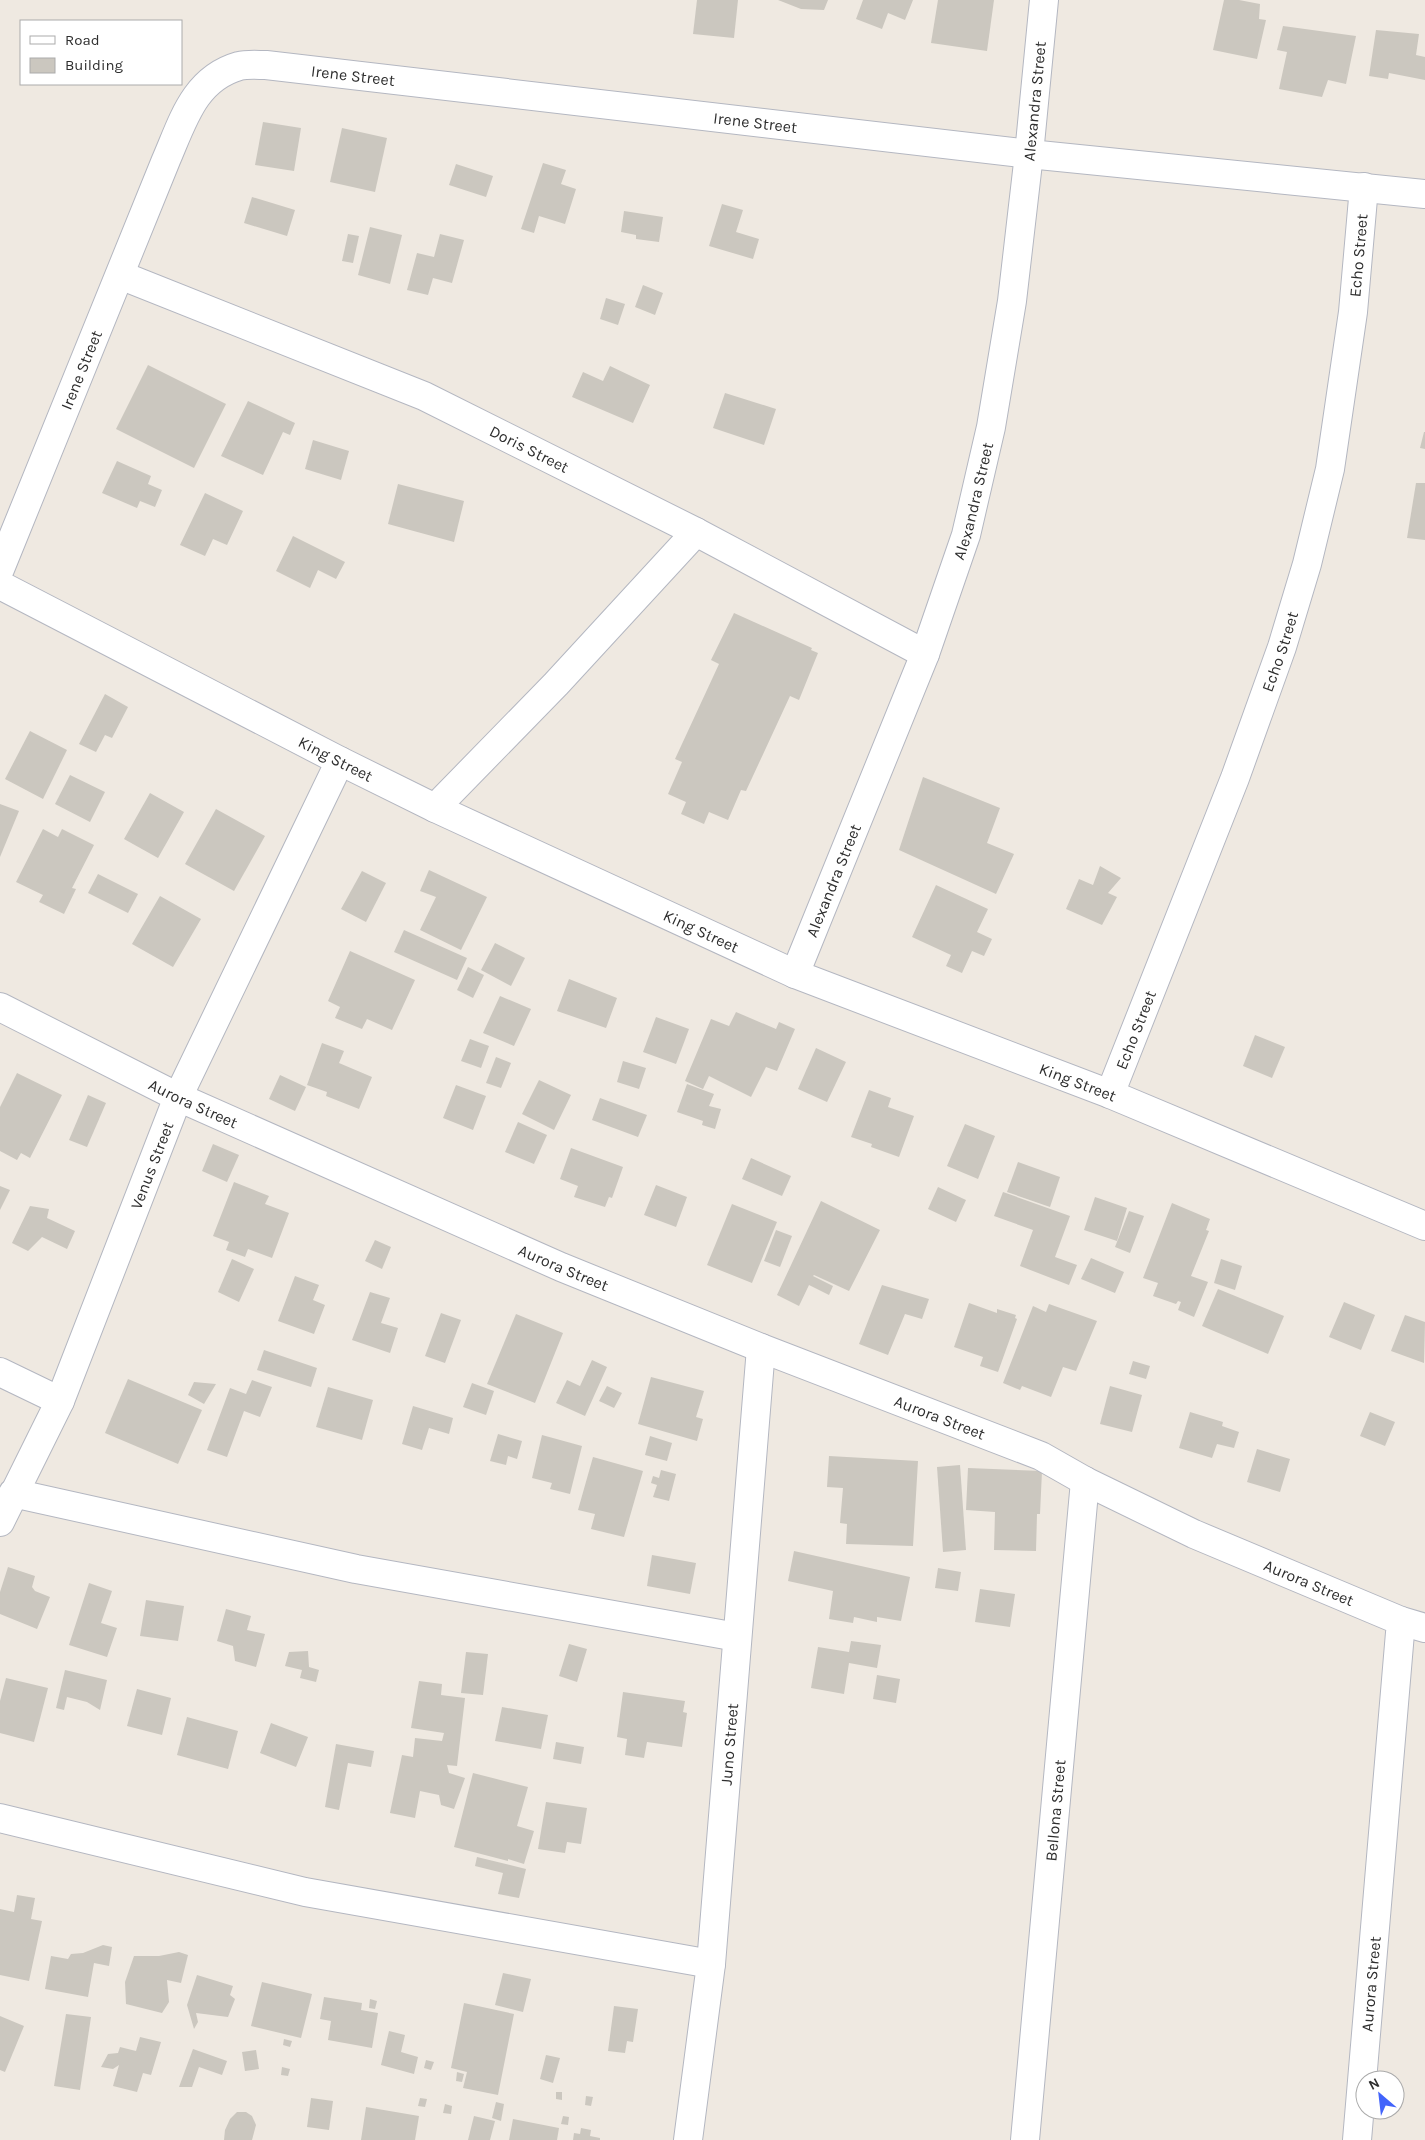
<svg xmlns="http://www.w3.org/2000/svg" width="1425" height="2140" font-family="Karla,sans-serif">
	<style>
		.building { fill: #cbc7bf }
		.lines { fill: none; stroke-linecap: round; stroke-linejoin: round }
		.minor-casing { stroke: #b4b7c1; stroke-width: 30 }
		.minor { stroke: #fff; stroke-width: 28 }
		.labels { text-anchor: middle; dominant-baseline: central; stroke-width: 4.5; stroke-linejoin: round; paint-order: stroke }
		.street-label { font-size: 16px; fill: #2e2e2e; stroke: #fff }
	</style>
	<rect width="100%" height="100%" fill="#efe9e1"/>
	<g class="building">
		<path d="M697 0H738L734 38 693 34Z"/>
		<path d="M778 0H828L824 10 801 9Z"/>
		<path d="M863 0H913L905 20 888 13 882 29 856 19Z"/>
		<path d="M938 0H994L987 51 931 43Z"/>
		<path d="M1224 0H1239L1260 4 1259 19 1266 20 1257 59 1213 50Z"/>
		<path d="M1283 26 1356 36 1346 84 1328 80 1322 97 1279 89 1287 52 1277 50Z"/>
		<path d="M1376 30 1419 34 1416 55 1425 57V80L1389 73 1388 79 1369 76Z"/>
		<path d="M263 122 301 128 294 171 255 165Z"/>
		<path d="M342 128 387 138 375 192 330 182Z"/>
		<path d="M543 163 566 170 561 184 576 189 565 224 539 216 534 233 521 229Z"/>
		<path d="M456 164 493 176 486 197 449 185Z"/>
		<path d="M252 197 295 210 287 236 244 223Z"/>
		<path d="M722 204 743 210 736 232 759 239 753 259 709 246Z"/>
		<path d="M624 211 663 217 659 242 636 239V235L621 232Z"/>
		<path d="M370 227 402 235 390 284 358 275Z"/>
		<path d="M348 234 359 236 353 263 342 261Z"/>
		<path d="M440 234 464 240 452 283 433 278 428 295 407 290 417 253 434 257Z"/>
		<path d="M643 285 663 293 655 315 635 307Z"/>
		<path d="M606 298 625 304 618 325 600 319Z"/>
		<path d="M148 365 226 404 194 468 116 429Z"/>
		<path d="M610 366 650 385 633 423 572 397 583 372 603 381Z"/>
		<path d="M725 393 776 409 764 445 713 428Z"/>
		<path d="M248 401 295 423 290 435 283 432 263 475 221 456Z"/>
		<path d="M1424 432H1425V449L1420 448Z"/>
		<path d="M313 440 349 451 341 480 305 469Z"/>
		<path d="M117 461 151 476 148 484 162 490 155 507 140 501 137 508 102 493Z"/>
		<path d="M1416 483H1425V540L1407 538Z"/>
		<path d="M398 484 464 501 454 542 388 524Z"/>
		<path d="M205 493 243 511 227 545 213 539 205 556 180 545Z"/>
		<path d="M293 536 345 562 336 579 318 570 310 588 276 571Z"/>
		<path d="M734 613 812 648 811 650 818 653 799 700 790 696 746 791 741 790 728 820 709 812 704 824 681 814 686 802 668 794 682 762 675 759 719 664 711 660Z"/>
		<path d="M105 694 128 707 112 738 105 735 96 752 79 744Z"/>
		<path d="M30 731 67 750 43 799 5 779Z"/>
		<path d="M70 775 105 792 90 822 55 804Z"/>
		<path d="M923 777 1000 808 987 843 1014 854 996 894 899 850Z"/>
		<path d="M150 793 184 812 158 858 124 839Z"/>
		<path d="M0 804 19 811 0 857Z"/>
		<path d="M216 809 265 836 234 891 185 864Z"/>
		<path d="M43 829 58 837 62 829 94 845 72 888 76 889 64 914 39 902 43 895 16 882Z"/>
		<path d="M1100 866 1121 878 1108 893 1117 897 1102 925 1066 909 1079 879 1093 885Z"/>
		<path d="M429 870 487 897 461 950 420 930 436 897 420 891Z"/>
		<path d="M362 871 386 883 366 922 341 909Z"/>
		<path d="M98 874 138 894 128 913 88 893Z"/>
		<path d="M936 885 988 909 977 932 992 939 984 956 972 951 962 973 946 966 951 955 912 937Z"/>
		<path d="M160 896 201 919 173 967 132 944Z"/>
		<path d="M404 930 467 958 457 980 394 952Z"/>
		<path d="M495 943 525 958 511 986 481 970Z"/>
		<path d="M350 951 415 980 392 1030 367 1019 362 1029 335 1018 340 1007 328 1001Z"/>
		<path d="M468 967 484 975 473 998 457 990Z"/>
		<path d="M569 979 617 998 606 1028 557 1011Z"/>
		<path d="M500 996 531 1009 514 1046 483 1033Z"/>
		<path d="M736 1012 776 1029 779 1022 795 1029 777 1071 766 1067 751 1097 709 1076 703 1089 685 1081 711 1019 729 1026Z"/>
		<path d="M656 1017 689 1029 676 1064 643 1052Z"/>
		<path d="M1255 1035 1285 1047 1272 1078 1243 1066Z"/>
		<path d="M470 1039 489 1046 481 1068 461 1061Z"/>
		<path d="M322 1043 344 1051 339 1063 372 1077 359 1109 326 1096 327 1092 307 1085Z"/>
		<path d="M816 1048 846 1062 827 1102 798 1089Z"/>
		<path d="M496 1057 511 1063 501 1088 486 1083Z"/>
		<path d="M623 1061 646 1068 639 1089 617 1082Z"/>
		<path d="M17 1073 62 1095 30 1158 21 1153 17 1160 0 1151V1107Z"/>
		<path d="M280 1075 306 1087 295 1111 269 1099Z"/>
		<path d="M539 1080 571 1095 554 1130 522 1114Z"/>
		<path d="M687 1084 714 1094 709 1106 721 1109 715 1129 702 1125 703 1121 677 1112Z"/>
		<path d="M456 1085 486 1096 473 1130 443 1118Z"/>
		<path d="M869 1090 891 1098 888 1107 914 1116 899 1157 871 1147 872 1144 851 1137Z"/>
		<path d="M88 1095 106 1103 87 1147 69 1140Z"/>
		<path d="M600 1098 647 1115 638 1137 592 1120Z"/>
		<path d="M518 1122 547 1135 534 1164 505 1152Z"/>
		<path d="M965 1124 995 1136 978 1179 947 1166Z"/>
		<path d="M213 1144 239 1155 227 1182 202 1171Z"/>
		<path d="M571 1148 623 1167 612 1198 609 1197 605 1207 574 1197 578 1186 560 1179Z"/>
		<path d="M751 1158 791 1176 782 1196 742 1179Z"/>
		<path d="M1018 1162 1060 1177 1050 1207 1007 1192Z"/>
		<path d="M234 1182 269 1196 265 1204 289 1213 272 1258 248 1249 245 1257 226 1250 229 1242 213 1236Z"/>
		<path d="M656 1185 687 1197 676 1227 644 1215Z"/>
		<path d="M0 1186 10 1190 0 1210Z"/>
		<path d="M938 1187 966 1200 956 1222 928 1209Z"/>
		<path d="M1003 1192 1070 1216 1055 1257 1077 1265 1069 1285 1020 1266 1033 1230 994 1216Z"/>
		<path d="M1095 1197 1127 1208 1117 1241 1084 1230Z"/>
		<path d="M821 1201 880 1230 849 1291 814 1275 813 1276 833 1286 829 1295 809 1285 799 1306 777 1295Z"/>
		<path d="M1172 1203 1210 1219 1206 1230 1209 1231 1191 1276 1208 1282 1194 1317 1178 1310 1181 1302 1178 1301 1176 1304 1153 1296 1158 1283 1143 1278Z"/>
		<path d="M732 1204 777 1222 752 1283 707 1265Z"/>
		<path d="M30 1206 49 1209 47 1218 75 1231 67 1249 42 1237 28 1251 12 1243Z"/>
		<path d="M1129 1211 1144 1216 1130 1253 1115 1247Z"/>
		<path d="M776 1230 792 1236 780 1267 764 1261Z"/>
		<path d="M375 1240 391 1247 382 1269 365 1261Z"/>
		<path d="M1091 1258 1124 1272 1115 1293 1081 1279Z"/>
		<path d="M232 1259 254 1269 239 1302 218 1292Z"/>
		<path d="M1221 1259 1242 1266 1235 1290 1214 1283Z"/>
		<path d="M295 1276 319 1285 313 1300 325 1305 314 1334 278 1321Z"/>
		<path d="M882 1285 929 1299 922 1319 905 1314 888 1355 859 1344Z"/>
		<path d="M1218 1289 1284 1316 1268 1354 1202 1326Z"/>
		<path d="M370 1292 390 1298 381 1323 398 1328 390 1353 352 1340Z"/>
		<path d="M1344 1302 1375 1315 1361 1350 1329 1337Z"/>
		<path d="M969 1303 997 1313V1309L1016 1315 1015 1318 1017 1319 998 1372 980 1366 983 1357 954 1347Z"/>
		<path d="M1049 1304 1097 1321 1076 1371 1063 1367 1051 1397 1022 1386 1020 1390 1003 1383 1033 1306 1046 1312Z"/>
		<path d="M441 1313 461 1320 445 1363 425 1356Z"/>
		<path d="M516 1314 563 1333 535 1403 487 1384Z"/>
		<path d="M1405 1315 1425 1322 1424 1363 1391 1351Z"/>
		<path d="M264 1350 317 1368 311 1387 257 1370Z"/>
		<path d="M592 1360 607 1367 585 1416 556 1403 567 1380 580 1386Z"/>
		<path d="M1133 1361 1150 1366 1146 1379 1129 1374Z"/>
		<path d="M651 1377 704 1391 696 1417 703 1419 697 1441 638 1424Z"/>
		<path d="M128 1379 202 1410 178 1464 105 1433Z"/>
		<path d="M252 1380 272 1387 260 1417 244 1411 227 1457 207 1450 230 1388 246 1394Z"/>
		<path d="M194 1382 216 1384 204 1404 188 1395Z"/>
		<path d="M472 1383 494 1391 486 1415 463 1407Z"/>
		<path d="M607 1386 622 1393 614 1408 599 1401Z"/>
		<path d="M1110 1386 1142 1395 1132 1432 1100 1424Z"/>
		<path d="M328 1387 373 1400 362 1440 316 1427Z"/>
		<path d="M413 1406 453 1418 449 1434 429 1428 422 1450 402 1444Z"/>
		<path d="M1190 1412 1223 1422 1222 1426 1239 1432 1234 1448 1217 1444 1212 1458 1179 1448Z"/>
		<path d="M1370 1412 1395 1422 1385 1446 1360 1436Z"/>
		<path d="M498 1434 522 1441 517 1459 508 1456 506 1465 490 1461Z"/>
		<path d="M542 1435 582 1446 570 1494 550 1489 552 1483 532 1478Z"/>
		<path d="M650 1436 672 1443 667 1461 645 1455Z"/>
		<path d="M1257 1449 1290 1459 1280 1492 1247 1482Z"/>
		<path d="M829 1456 918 1461 913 1546 846 1544 847 1524 840 1523 843 1488 827 1487Z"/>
		<path d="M593 1457 643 1471 624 1537 591 1529 595 1514 578 1510Z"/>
		<path d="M960 1465 966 1550 943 1552 937 1467Z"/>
		<path d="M968 1468 1042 1471 1040 1514H1037L1036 1551 994 1550 995 1512 966 1510Z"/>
		<path d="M661 1470 676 1474 669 1501 653 1497 657 1485 651 1483 653 1476 659 1478Z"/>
		<path d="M794 1551 910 1577 901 1621 877 1617V1622L854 1617 853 1623 829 1619 833 1591 788 1581Z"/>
		<path d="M652 1555 696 1563 690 1594 647 1586Z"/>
		<path d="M8 1567 35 1576 32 1587 35 1591 50 1597 37 1629 0 1614V1592Z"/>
		<path d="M938 1568 961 1572 958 1591 935 1588Z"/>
		<path d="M89 1583 112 1591 101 1623 117 1628 107 1657 69 1645Z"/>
		<path d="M980 1589 1015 1594 1010 1627 975 1622Z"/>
		<path d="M146 1600 184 1606 178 1641 140 1636Z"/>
		<path d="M226 1609 251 1616 247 1630 265 1634 256 1667 235 1661 233 1646 217 1641Z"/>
		<path d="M851 1641 881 1645 877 1668 849 1663 844 1694 811 1688 818 1647 849 1652Z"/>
		<path d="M569 1644 587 1649 577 1682 559 1676Z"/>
		<path d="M308 1651 309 1667 319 1670 316 1682 300 1678 302 1670 285 1666 289 1652Z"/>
		<path d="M466 1652 488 1654 483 1695 461 1693Z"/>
		<path d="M65 1670 107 1680 100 1710 87 1702 67 1697 64 1710 56 1708Z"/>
		<path d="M877 1675 900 1679 896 1703 873 1699Z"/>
		<path d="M6 1678 48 1688 34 1742 0 1733V1701Z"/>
		<path d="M419 1681 442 1684 441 1695 465 1698 457 1766 447 1765 449 1773 465 1778 454 1809 441 1805 439 1795 420 1791 415 1818 390 1813 402 1755 413 1757 415 1738 442 1741 444 1733 411 1728Z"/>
		<path d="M137 1689 171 1698 162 1735 127 1726Z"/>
		<path d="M623 1692 685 1701 683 1712 687 1713 682 1747 647 1742 644 1758 625 1755 627 1739 617 1737Z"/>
		<path d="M502 1707 548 1715 541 1749 495 1741Z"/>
		<path d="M187 1717 238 1731 228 1769 177 1755Z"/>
		<path d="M271 1723 308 1737 296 1767 260 1753Z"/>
		<path d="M556 1742 584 1747 581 1764 553 1759Z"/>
		<path d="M336 1744 374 1751 371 1767 348 1763 339 1810 325 1807Z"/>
		<path d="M473 1773 528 1787 517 1826 534 1831 524 1864 508 1859V1861L454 1847Z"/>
		<path d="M546 1802 587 1808 581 1844 567 1842 565 1853 538 1849Z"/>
		<path d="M477 1857 526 1869 519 1898 498 1894 503 1873 475 1866Z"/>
		<path d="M17 1895 35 1898 31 1919 42 1921 29 1981 0 1975V1909L14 1912Z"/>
		<path d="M103 1945 112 1947 109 1966 94 1963 88 1997 45 1989 51 1956 68 1959 71 1954 83 1953Z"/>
		<path d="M179 1952 188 1955 181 1983 167 1980 169 2002 162 2013 126 2004 125 1982 134 1956H159Z"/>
		<path d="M503 1973 531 1979 523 2012 495 2005Z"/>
		<path d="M197 1975 233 1986 230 1995 235 1999 228 2017 196 2013 198 2022 194 2029 187 2005Z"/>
		<path d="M262 1982 312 1994 301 2038 251 2026Z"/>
		<path d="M324 1997 362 2003 361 2010 378 2013 372 2048 328 2040 331 2021 320 2019Z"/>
		<path d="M370 1999 377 2001 375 2009 369 2008Z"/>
		<path d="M464 2003 514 2014 498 2095 463 2088 467 2072 451 2068Z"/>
		<path d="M614 2006 638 2009 633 2042 627 2041 625 2053 608 2051Z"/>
		<path d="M66 2014 91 2017 80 2090 54 2086Z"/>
		<path d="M0 2016 24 2026 5 2072 0 2070Z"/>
		<path d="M389 2031 405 2035 401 2052 418 2057 414 2074 381 2065Z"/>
		<path d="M140 2037 161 2042 151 2075 143 2073 137 2092 113 2086 119 2065 113 2069 101 2067 108 2054 118 2053 120 2047 136 2051Z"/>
		<path d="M284 2039 292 2041 290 2047 283 2045Z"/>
		<path d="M193 2049 227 2061 222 2075 199 2067 192 2087H179Z"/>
		<path d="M256 2050 259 2069 245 2071 242 2052Z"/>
		<path d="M546 2055 560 2058 553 2083 540 2079Z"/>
		<path d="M426 2060 434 2062 431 2070 424 2068Z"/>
		<path d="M282 2067 290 2069 288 2076 281 2075Z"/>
		<path d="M457 2072 464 2074 462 2082 456 2081Z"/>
		<path d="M556 2092H562V2100L556 2099Z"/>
		<path d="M586 2096 593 2097 591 2106 585 2105Z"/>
		<path d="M311 2098 333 2101 329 2130 307 2127Z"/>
		<path d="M420 2098 427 2099 425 2107 418 2106Z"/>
		<path d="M496 2102 504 2104 501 2121 492 2118Z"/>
		<path d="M445 2104 452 2106 451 2114 443 2113Z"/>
		<path d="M366 2107 419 2116 415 2140H361Z"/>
		<path d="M237 2112H246L252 2116 256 2125 252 2140H224L225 2130 230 2119Z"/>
		<path d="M474 2116 495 2121 490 2140H468Z"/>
		<path d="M563 2116 569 2117 568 2125 561 2124Z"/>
		<path d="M513 2119 559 2128 557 2140H509Z"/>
		<path d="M581 2128 591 2130 590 2136 600 2138V2140H573L574 2133 580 2134Z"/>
	</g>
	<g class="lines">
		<defs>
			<g id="minor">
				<path id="s1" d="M120 275 424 396 696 532 925 654"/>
				<path id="s2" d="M0 569 166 160C183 121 194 79 239 66 247 64 258 65 266 65L1029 154 1425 194"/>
				<path id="s3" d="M0 585 340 761 435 808 795 974 1110 1094 1425 1226"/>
				<path d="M435 808 556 684 696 532"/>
				<path id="s4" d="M795 974 925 654 966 535 991 427 1012 301 1029 154 1044 0"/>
				<path id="s5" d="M0 1007 178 1097 561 1267 761 1348 1041 1456 1085 1481 1194 1534 1401 1621 1357 2140"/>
				<path id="s6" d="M1110 1094 1235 778 1282 647 1307 564 1330 469 1353 312 1364 187"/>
				<path d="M0 1372 60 1401"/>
				<path d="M13 1493 356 1569 737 1637"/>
				<path id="s7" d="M0 1522 60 1401 178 1097 340 761"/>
				<path d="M1401 1621 1425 1628"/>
				<path d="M0 1818 305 1892 711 1964"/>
				<path id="s8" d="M688 2140 711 1964 761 1348"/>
				<path id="s9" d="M1025 2140 1085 1481"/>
			</g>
		</defs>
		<use href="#minor" class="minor-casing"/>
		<use href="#minor" class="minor"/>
	</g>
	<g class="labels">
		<g class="street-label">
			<text stroke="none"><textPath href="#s2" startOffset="680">Irene Street</textPath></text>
			<text stroke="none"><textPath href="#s4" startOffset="911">Alexandra Street</textPath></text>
			<text stroke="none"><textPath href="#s2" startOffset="1085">Irene Street</textPath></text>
			<text stroke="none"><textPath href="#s6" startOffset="879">Echo Street</textPath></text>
			<text stroke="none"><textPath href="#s2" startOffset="215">Irene Street</textPath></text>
			<text stroke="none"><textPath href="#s1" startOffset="445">Doris Street</textPath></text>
			<text stroke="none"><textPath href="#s4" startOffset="506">Alexandra Street</textPath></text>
			<text stroke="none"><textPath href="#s6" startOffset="474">Echo Street</textPath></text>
			<text stroke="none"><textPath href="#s3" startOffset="378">King Street</textPath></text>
			<text stroke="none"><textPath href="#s4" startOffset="101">Alexandra Street</textPath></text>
			<text stroke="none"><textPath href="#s3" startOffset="782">King Street</textPath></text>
			<text stroke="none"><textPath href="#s6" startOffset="69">Echo Street</textPath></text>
			<text stroke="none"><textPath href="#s3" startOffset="1188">King Street</textPath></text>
			<text stroke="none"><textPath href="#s5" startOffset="216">Aurora Street</textPath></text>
			<text stroke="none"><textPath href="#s7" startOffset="388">Venus Street</textPath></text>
			<text stroke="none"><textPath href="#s5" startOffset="621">Aurora Street</textPath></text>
			<text stroke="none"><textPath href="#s5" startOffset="1026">Aurora Street</textPath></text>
			<text stroke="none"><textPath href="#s5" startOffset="1431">Aurora Street</textPath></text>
			<text stroke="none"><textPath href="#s8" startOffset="398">Juno Street</textPath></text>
			<text stroke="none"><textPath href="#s9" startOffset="331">Bellona Street</textPath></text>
			<text transform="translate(1371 1984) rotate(-85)">Aurora Street</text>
		</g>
	</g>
	<rect x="20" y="20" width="162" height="65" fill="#ffffff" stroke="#ababab"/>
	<rect x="30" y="36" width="25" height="8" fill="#ffffff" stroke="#ababab"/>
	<text x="65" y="45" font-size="15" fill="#2e2e2e">Road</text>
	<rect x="30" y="58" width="25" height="15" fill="#cbc7bf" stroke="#ababab"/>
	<text x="65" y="70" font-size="15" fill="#2e2e2e">Building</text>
	<g transform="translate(1380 2095) rotate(332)"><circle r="24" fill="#ffffff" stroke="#ababab"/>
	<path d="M0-4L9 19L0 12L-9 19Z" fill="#4264fb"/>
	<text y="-8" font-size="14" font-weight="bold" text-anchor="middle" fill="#2e2e2e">N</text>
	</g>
</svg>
